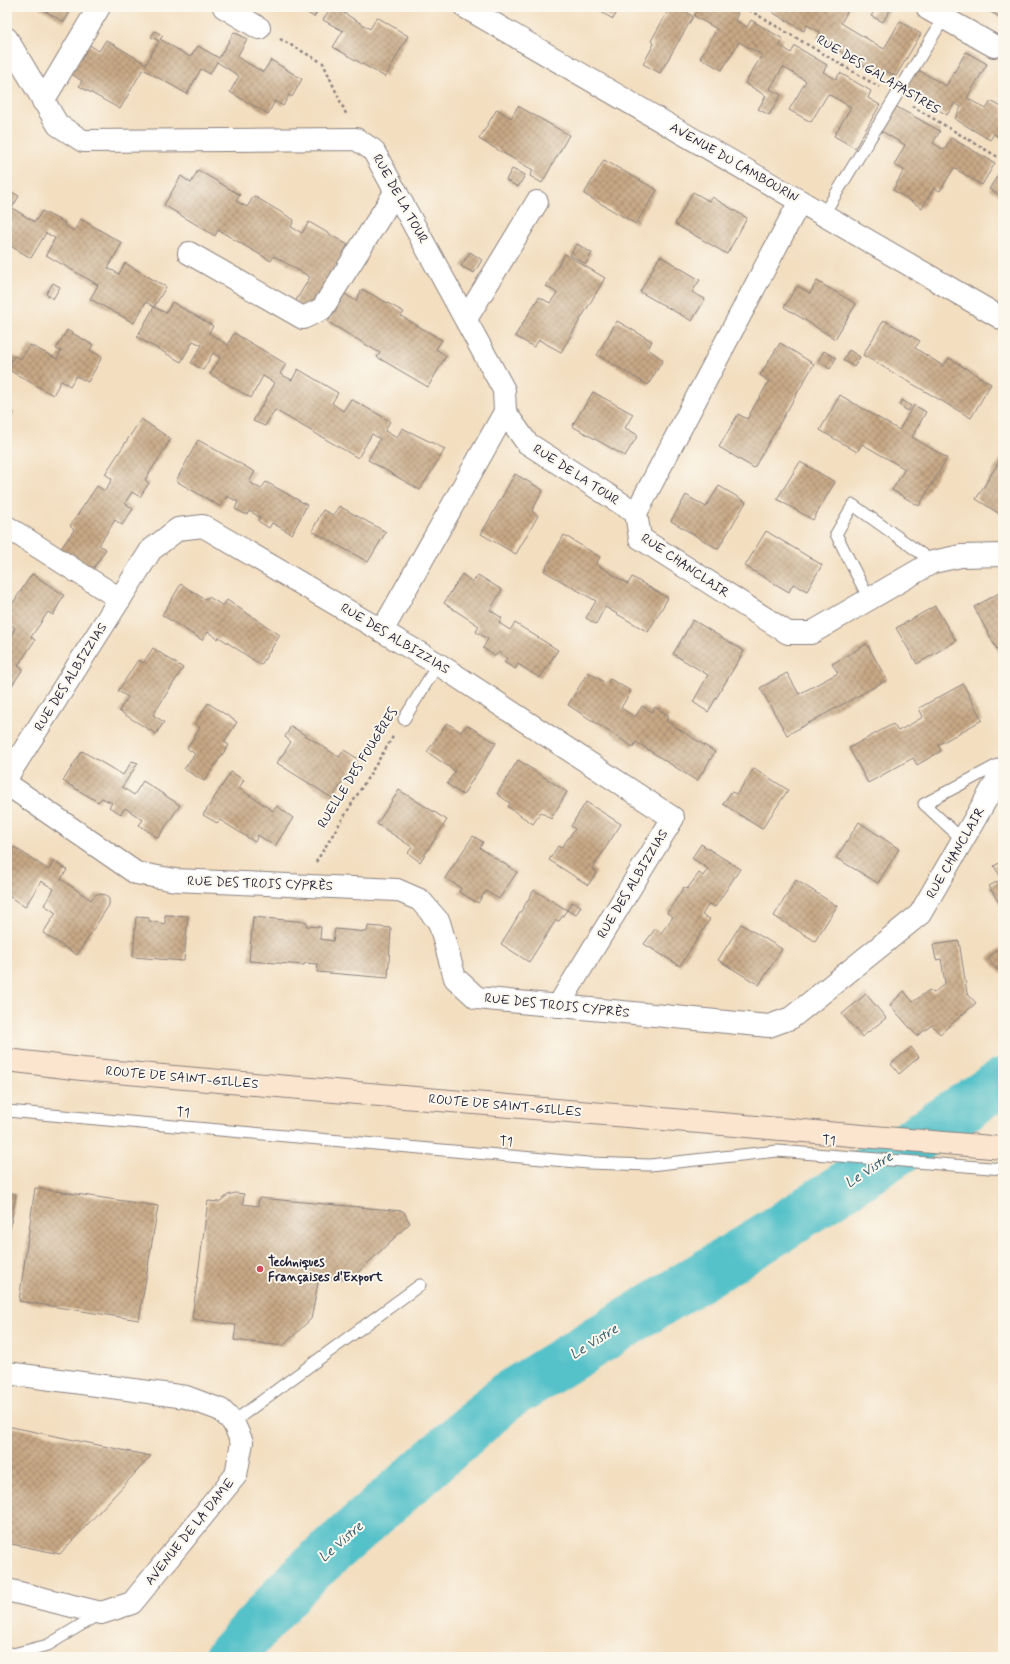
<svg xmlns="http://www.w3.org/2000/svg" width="1010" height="1664" font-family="Mynerve,sans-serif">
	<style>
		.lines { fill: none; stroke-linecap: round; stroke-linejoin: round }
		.river { stroke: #54c1c9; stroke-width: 49 }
		.building { fill: url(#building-cross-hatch) }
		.service-casing { stroke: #8a807e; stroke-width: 13 }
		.minor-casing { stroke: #8a807e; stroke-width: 24 }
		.tertiary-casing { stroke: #8a807e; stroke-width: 24 }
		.secondary-casing { stroke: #8a807e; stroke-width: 24 }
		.path { stroke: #8a807e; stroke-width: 2.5; stroke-dasharray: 3 3; stroke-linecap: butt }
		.service { stroke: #fff; stroke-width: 11 }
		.minor { stroke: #fff; stroke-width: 22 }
		.tertiary { stroke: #fff; stroke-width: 22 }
		.secondary { stroke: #fbe5cf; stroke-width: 22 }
		.poi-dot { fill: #d1495b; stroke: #fbf7ec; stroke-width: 1.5 }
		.labels { text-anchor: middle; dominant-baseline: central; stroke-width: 4; stroke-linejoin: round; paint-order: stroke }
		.street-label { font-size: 13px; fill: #22223b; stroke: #fbf7ec }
		.poi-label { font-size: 13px; font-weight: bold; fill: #22223b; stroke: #fbf7ec; text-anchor: start }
		.water-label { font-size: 14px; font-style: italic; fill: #345a6d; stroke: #fbf7ec }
	</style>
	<defs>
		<pattern id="building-cross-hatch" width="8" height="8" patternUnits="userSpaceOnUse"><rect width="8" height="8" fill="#c7a885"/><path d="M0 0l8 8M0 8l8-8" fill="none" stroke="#a1886e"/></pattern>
	</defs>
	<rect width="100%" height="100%" fill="#fbf7ec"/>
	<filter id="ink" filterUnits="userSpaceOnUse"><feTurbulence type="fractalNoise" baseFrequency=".025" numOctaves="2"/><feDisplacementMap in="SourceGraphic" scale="8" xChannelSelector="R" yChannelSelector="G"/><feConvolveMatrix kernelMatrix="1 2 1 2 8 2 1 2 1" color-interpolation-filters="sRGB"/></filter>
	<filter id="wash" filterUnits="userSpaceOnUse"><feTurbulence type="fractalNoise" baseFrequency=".012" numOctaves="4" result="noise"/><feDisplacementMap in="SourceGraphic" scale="16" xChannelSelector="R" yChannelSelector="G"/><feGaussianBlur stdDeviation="0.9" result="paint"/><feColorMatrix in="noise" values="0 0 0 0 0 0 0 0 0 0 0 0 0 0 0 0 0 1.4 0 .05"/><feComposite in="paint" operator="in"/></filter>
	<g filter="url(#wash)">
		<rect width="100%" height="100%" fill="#f3dec0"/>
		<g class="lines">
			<path class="river" d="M229 1657 302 1577 507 1396 779 1229 1003 1082"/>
		</g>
		<g id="blocks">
			<g class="building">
				<path d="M38 7H73L64 22Z"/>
				<path d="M297 7H320L314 17Z"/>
				<path d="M331 7H348L344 13 370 29 377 17 408 36 385 77 333 47 343 31 323 20Z"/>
				<path d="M592 7H620L613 19Z"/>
				<path d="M666 7H690L687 12 693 17 660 73 643 64 654 44 651 41 669 9Z"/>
				<path d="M699 7H727L738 13 735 20 747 27 751 20 783 39 780 45 791 53 795 46 827 65 823 72 836 79 840 73 871 91 868 98 880 105 855 148 834 136 851 107 828 94 811 122 789 110 806 81 783 67 770 89 781 95 769 115 758 109 766 96 745 83 762 55 739 42 722 70 700 58 717 29 694 16Z"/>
				<path d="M775 7H812L816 9 817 7H850L841 23 884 49 900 21 921 34 896 76 883 70 880 75 817 38 820 32 807 25 804 31 772 12Z"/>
				<path d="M877 7H892L883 22 871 16Z"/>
				<path d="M982 7H1003V19Z"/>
				<path d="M155 31 163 36 160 39 190 57 198 46 219 58 234 32 247 39 237 57 263 72 271 60 302 79 292 97 289 95 283 106 275 101 268 114 230 92 239 76 217 62 210 74 201 69 187 94 143 69 120 109 79 86 82 81 70 73 88 44 99 51 106 40 146 64 159 41 151 37Z"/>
				<path d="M966 52 987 64 967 98 986 109 991 101 1003 108V139L994 134 990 140 955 119 961 107 955 103 947 115 905 90 917 69 946 86Z"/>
				<path d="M518 106 569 135 542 183 530 176 533 170 479 139 497 109 511 118Z"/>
				<path d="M895 106 940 131 933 143 944 150 951 138 995 163 982 185 954 168 940 191 934 188 922 208 893 190 904 170 894 165 905 145 881 131Z"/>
				<path d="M604 160 657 190 636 224 584 194Z"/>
				<path d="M1003 167V197L989 189Z"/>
				<path d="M512 169 525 175 518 187 506 180Z"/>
				<path d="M198 170 240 195 236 201 247 207 254 196 294 220 291 227 302 233 309 222 348 245 315 304 302 307 295 302 310 277 274 256 271 261 218 230 215 236 164 205 181 176 191 183Z"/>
				<path d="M7 189 19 196 12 208 35 222 42 211 65 223 64 225 74 231 81 219 122 243 108 268 119 274 125 263 166 287 154 307 146 302 134 323 90 299 98 285 46 255 55 238 46 233 31 258 7 244Z"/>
				<path d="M693 192 709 201 712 197 747 218 727 254 675 224Z"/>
				<path d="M577 244 592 253 586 264 570 255Z"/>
				<path d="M470 252 482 260 474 273 461 266Z"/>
				<path d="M565 254 605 278 561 352 539 340 534 347 515 336 539 297 550 303 557 293 546 286Z"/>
				<path d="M660 256 700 280 692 292 705 299 692 321 640 292Z"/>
				<path d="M817 281 856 304 835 339 784 307 797 286 810 293Z"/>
				<path d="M53 283 60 287 53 299 46 294Z"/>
				<path d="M362 289 404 312 401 316 442 340 436 349 446 356 428 387 377 357 380 353 328 322 345 294 356 301Z"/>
				<path d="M172 302 213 326 209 333 228 345 234 333 286 364 280 374 292 380 298 369 338 393 332 403 343 411 351 399 390 421 385 431 397 438 402 428 445 449 420 490 368 460 380 439 372 434 358 458 275 410 265 426 253 421 275 383 263 376 251 398 210 374 220 358 213 353 203 370 191 363 202 345 193 341 181 362 137 337 154 307 166 313Z"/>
				<path d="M884 320 920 341 915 348 943 366 949 358 991 384 971 418 863 355Z"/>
				<path d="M617 321 652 341 648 349 663 360 648 385 597 355Z"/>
				<path d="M67 330 93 345 90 350 102 357 88 382 76 376 70 386 61 381 53 395 7 369 14 356 21 359 30 345 57 359 61 351 56 349Z"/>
				<path d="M780 343 814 364 754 468 719 447 738 414 747 419 769 381 760 375Z"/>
				<path d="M849 350 860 357 854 367 843 360Z"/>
				<path d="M824 351 836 358 830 369 818 361Z"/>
				<path d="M593 392 633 414 625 428 638 435 625 456 572 426Z"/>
				<path d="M840 395 899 430 914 405 926 412 912 437 947 458 919 506 892 490 905 469 862 444 857 452 820 430Z"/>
				<path d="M902 400 911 406 908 411 899 405Z"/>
				<path d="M7 408 14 413 7 422Z"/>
				<path d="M141 419 171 439 145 480 149 483 140 497 132 492 125 503 133 509 122 525 115 520 99 545 106 549 93 569 60 550 74 530 70 526 97 486 105 491 112 479 105 474Z"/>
				<path d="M198 440 255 472 249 482 261 489 266 482 307 505 292 534 272 523 269 528 258 521 260 517 249 511 247 515 235 509 238 502 227 496 221 507 176 481Z"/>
				<path d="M1003 455V516L976 499Z"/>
				<path d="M800 462 835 482 813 520 777 499Z"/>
				<path d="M515 474 543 490 532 511 538 516 516 554 481 534Z"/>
				<path d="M719 486 746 502 718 549 671 521 686 495 706 507Z"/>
				<path d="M339 506 386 532 368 562 312 531 323 510 333 515Z"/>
				<path d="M766 531 822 565 807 591 793 584 789 592 745 566Z"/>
				<path d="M564 535 600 557 596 564 628 584 632 577 668 598 648 632 605 607 596 624 594 623 586 618 596 601 544 571Z"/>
				<path d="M32 574 64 595 53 615 48 612 31 637 35 640 18 666 23 669 7 693V638L9 639 15 628 7 622V612Z"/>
				<path d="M462 574 473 582 478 575 502 590 490 610 502 618 499 623 510 630 515 623 558 650 540 678 518 664 515 669 504 662 507 658 499 652 495 656 483 648 488 639 476 632 479 626 444 603Z"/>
				<path d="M181 584 204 599 209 597 223 606 227 600 280 635 261 665 219 637 218 639 208 632 202 640 162 615Z"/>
				<path d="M999 593 1003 600V653L1000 655 974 607Z"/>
				<path d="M935 606 956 641 917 664 896 628Z"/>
				<path d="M693 620 744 651 708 712 693 702 708 675 673 654Z"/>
				<path d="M867 644 887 680 787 735 760 688 787 673 799 694 838 673 832 664Z"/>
				<path d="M153 648 183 668 153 715 164 722 156 734 119 711 128 697 118 691 138 660 143 663Z"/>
				<path d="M588 672 607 684 610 679 631 691 621 708 635 717 642 706 652 712 655 707 669 716 666 721 715 752 697 781 636 742 633 747 568 705Z"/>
				<path d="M963 684 982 720 938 745 941 751 917 765 913 758 868 783 849 748 893 724 898 731 911 724 923 717 919 708Z"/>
				<path d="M208 703 237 722 224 742 229 745 204 781 184 769 195 754 187 748 200 728 195 724Z"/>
				<path d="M447 723 461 732 467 725 496 743 463 795 447 784 455 771 427 752Z"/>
				<path d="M291 726 339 757 344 750 358 759 332 798 277 763 291 742 285 737Z"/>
				<path d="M82 751 123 775 132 761 138 763 122 787 134 795 143 781 180 805 158 838 139 825 143 820 125 808 121 814 109 807 112 803 102 798 98 802 63 781Z"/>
				<path d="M518 760 567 792 551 819 541 812 533 824 508 807 510 803 497 794Z"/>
				<path d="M754 768 788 790 762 829 723 804 731 792 737 794Z"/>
				<path d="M231 772 244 780 239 788 273 811 277 806 293 818 275 846 258 835 255 842 220 820 217 823 203 815Z"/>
				<path d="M399 790 447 820 420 862 408 853 412 847 377 824Z"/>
				<path d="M586 802 621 824 592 869 597 872 588 885 549 860 558 846 561 848 575 829 571 826Z"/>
				<path d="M859 822 899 849 878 883 836 858Z"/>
				<path d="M473 836 483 842 480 848 517 872 499 899 486 891 478 903 459 892 461 888 445 878Z"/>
				<path d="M701 844 740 869 715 907 709 904 702 915 710 919 680 966 644 944 655 929 661 933 673 917 667 913 684 887 687 889 699 873 703 876 708 869 692 858Z"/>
				<path d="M14 847 49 870 54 861 67 870 61 879 91 900 96 894H100L106 895 109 899V905L77 955 43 933 56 913 44 905 54 889 41 881 25 907 7 895V858Z"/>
				<path d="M1003 861V910L989 886 1002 879 994 866Z"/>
				<path d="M796 880 837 906 815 941 774 916Z"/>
				<path d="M534 890 567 910 559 921 556 920 529 962 501 944Z"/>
				<path d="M572 902 581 906 576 915 567 910Z"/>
				<path d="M165 915 188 916 184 961 133 957 136 917 149 918V921L165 924Z"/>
				<path d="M253 917 307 922 306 926 321 927 320 939 333 941 335 929 367 932 368 926 391 928 388 978 317 972 318 964 305 963 304 965 249 961Z"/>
				<path d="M741 924 782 949 759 985 718 960Z"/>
				<path d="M959 941 967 993 976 1003 940 1034 932 1025 917 1036 890 1005 904 991 913 1002 929 990 934 993 945 983 941 959 936 960 933 945Z"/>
				<path d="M1003 946V973L1001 974 988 958Z"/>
				<path d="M866 994 886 1018 862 1037 842 1014Z"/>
				<path d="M911 1047 919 1057 899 1074 891 1064Z"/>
				<path d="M35 1188 158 1206 139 1320 19 1301Z"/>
				<path d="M7 1192 16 1194 8 1241H7Z"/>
				<path d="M235 1193 244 1194 243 1204 258 1206 259 1198 403 1211 410 1223 350 1280 319 1278 311 1319 283 1346 234 1340 236 1325 192 1319 208 1201 219 1202 228 1195Z"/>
				<path d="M7 1426 151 1456 60 1554 7 1543Z"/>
			</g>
		</g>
	</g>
	<g filter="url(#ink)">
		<use href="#blocks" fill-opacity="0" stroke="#8a807e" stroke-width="1"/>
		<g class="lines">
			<defs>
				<g id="service">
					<path d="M823 215 944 18"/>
					<path d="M869 599 836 534 853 505 933 562"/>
					<path d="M404 719 438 664"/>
					<path d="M964 841 924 804 1003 762"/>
					<path d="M7 1111 588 1163 650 1165 777 1151 1003 1169"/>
					<path d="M233 1422 420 1285"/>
					<path d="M7 1652 13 1654 48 1645 99 1614"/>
				</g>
				<g id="minor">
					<path d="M224 7 259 28"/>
					<path d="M928 9 994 46"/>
					<path d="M7 39 58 125 83 141 356 139 373 150 504 390 505 412 527 443 636 513"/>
					<path d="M43 101 99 7"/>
					<path d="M800 201 636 513 640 538 788 633H811L933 562 961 556 1003 555"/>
					<path d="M189 253 303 318 322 309 396 191"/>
					<path d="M466 319 537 202"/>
					<path d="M7 527 120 599"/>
					<path d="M382 631 505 412"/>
					<path d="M7 777 151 550 178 529 203 526 438 664 673 818 558 1006"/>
					<path d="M7 784 136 873 175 880 397 890 420 900 439 922 455 978 477 998 769 1026 791 1018 920 914 1003 770"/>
					<path d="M7 1373 186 1397 221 1410 233 1422 242 1442 236 1475 132 1603 101 1613 7 1590"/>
				</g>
				<path id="tertiary" d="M465 7 1003 319"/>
				<path id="secondary" d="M7 1060 82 1069 357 1093 1003 1148"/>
			</defs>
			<use href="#service" class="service-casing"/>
			<use href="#minor" class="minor-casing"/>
			<use href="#tertiary" class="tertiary-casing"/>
			<use href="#secondary" class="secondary-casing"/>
			<g class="path">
				<path d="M744 7 879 87"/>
				<path d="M280 39 323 63 346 114"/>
				<path d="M912 106 1003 160"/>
				<path d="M316 862 394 735"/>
			</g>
			<use href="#service" class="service"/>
			<use href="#minor" class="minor"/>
			<use href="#tertiary" class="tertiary"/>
			<use href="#secondary" class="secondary"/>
		</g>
	</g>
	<circle class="poi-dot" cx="260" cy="1269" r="4"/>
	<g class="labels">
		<g class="street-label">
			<text transform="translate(878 75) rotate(31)">RUE DES GALAPASTRES</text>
			<text transform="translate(734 163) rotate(30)">AVENUE DU CAMBOURIN</text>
			<text transform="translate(400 199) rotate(61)">RUE DE LA TOUR</text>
			<text transform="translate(576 475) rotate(33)">RUE DE LA TOUR</text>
			<text transform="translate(685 566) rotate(34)">RUE CHANCLAIR</text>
			<text transform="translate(395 639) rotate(31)">RUE DES ALBIZZIAS</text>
			<text transform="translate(71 677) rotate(-58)">RUE DES ALBIZZIAS</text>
			<text transform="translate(358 768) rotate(-58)">RUELLE DES FOUGÈRES</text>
			<text transform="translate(956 853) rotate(-60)">RUE CHANCLAIR</text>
			<text transform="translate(260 884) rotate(2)">RUE DES TROIS CYPRÈS</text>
			<text transform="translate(633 884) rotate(-59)">RUE DES ALBIZZIAS</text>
			<text transform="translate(557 1006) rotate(6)">RUE DES TROIS CYPRÈS</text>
			<text transform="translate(182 1078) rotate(5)">ROUTE DE SAINT-GILLES</text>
			<text transform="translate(505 1106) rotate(5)">ROUTE DE SAINT-GILLES</text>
			<text transform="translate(183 1113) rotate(5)">T1</text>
			<text transform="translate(829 1141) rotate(4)">T1</text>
			<text transform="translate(506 1142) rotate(5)">T1</text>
			<text transform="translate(190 1532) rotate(-51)">AVENUE DE LA DAME</text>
		</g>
		<g class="poi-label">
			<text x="268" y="1262">Techniques<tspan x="268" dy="15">Françaises d'Export</tspan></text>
		</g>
		<g class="water-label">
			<text transform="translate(869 1170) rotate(-33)">Le Vistre</text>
			<text transform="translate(594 1342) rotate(-32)">Le Vistre</text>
			<text transform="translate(341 1542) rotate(-41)">Le Vistre</text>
		</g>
	</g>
	<rect width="1010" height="1664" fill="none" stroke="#fbf7ec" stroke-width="24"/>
</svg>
